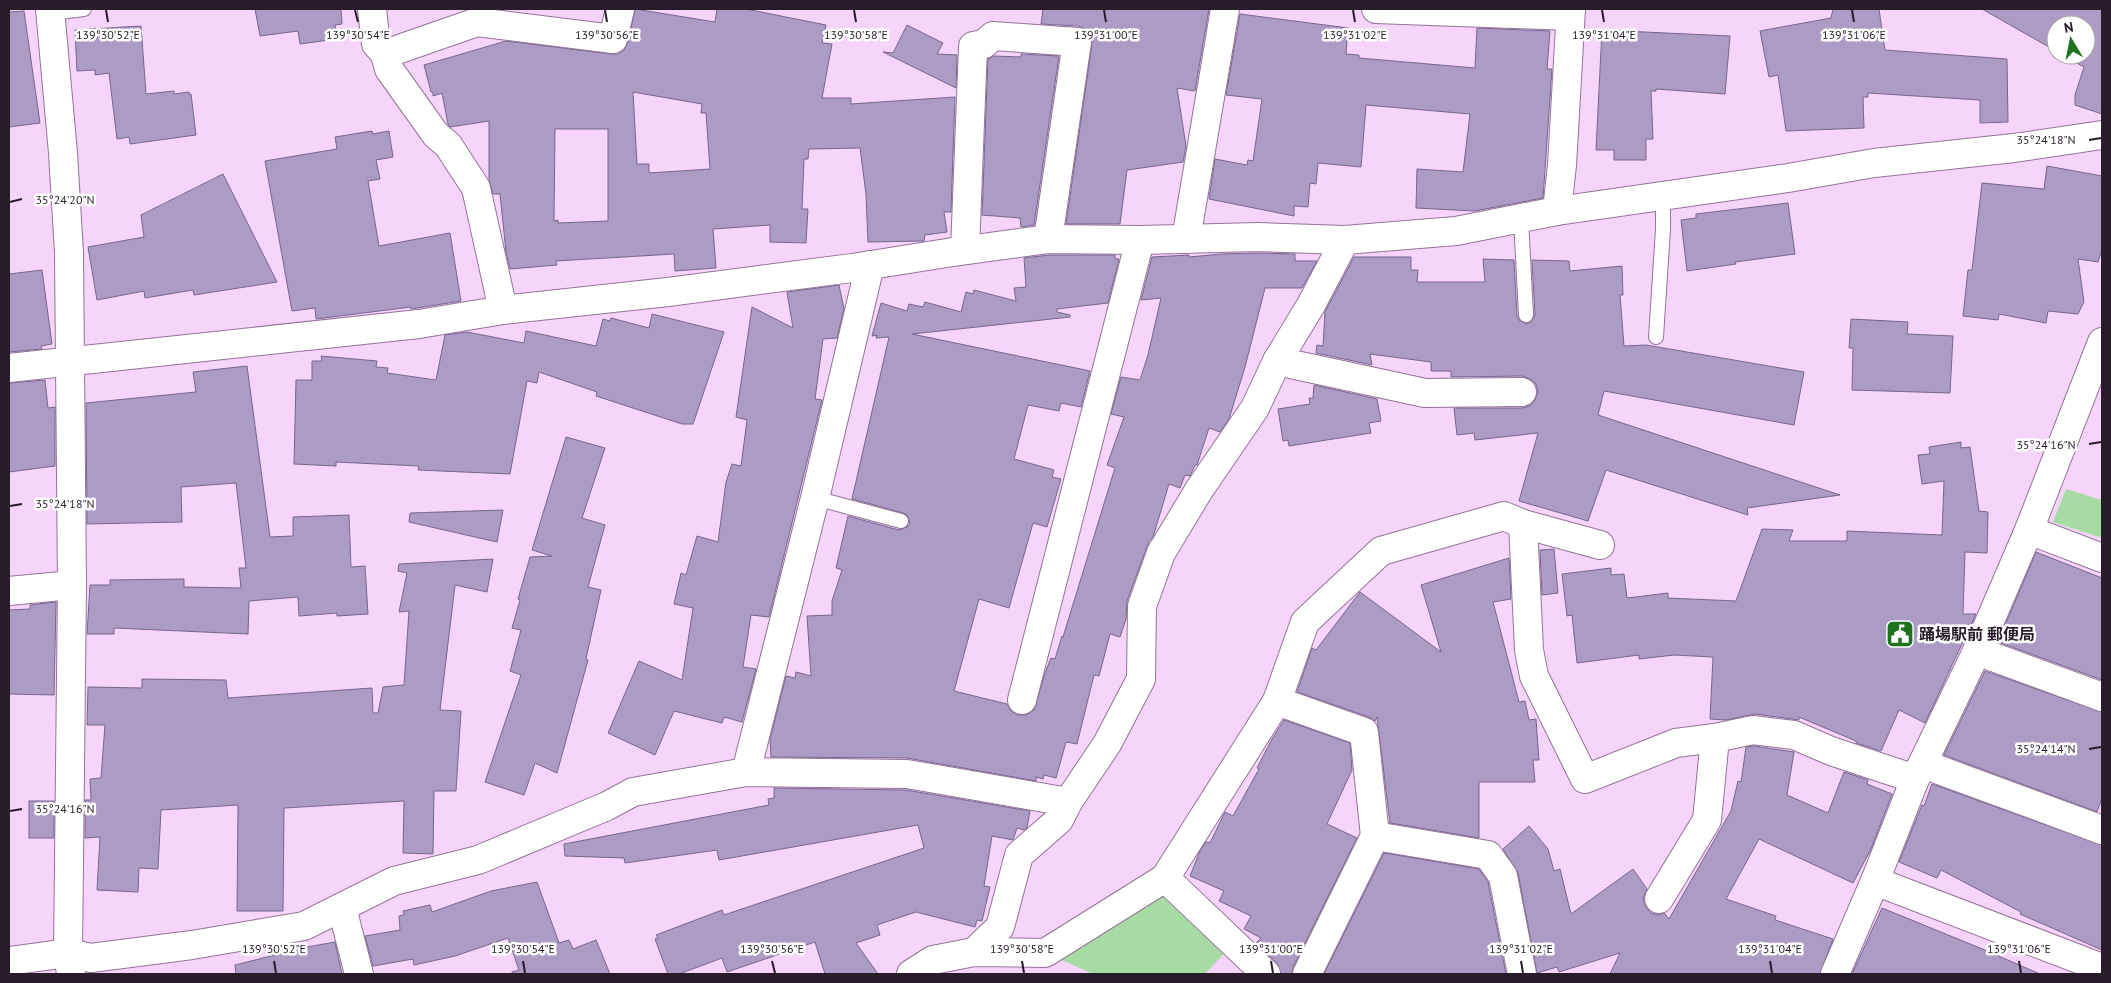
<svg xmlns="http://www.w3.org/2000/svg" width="2111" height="983" font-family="'PT Sans','Noto Sans JP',sans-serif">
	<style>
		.green { fill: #a6dca3 }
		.building { fill: #ac9bc5; stroke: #76668d; fill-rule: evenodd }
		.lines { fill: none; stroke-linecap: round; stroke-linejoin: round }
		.lane-casing { stroke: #937497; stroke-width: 16 }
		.street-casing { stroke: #937497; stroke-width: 30 }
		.lane { stroke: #fff; stroke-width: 14 }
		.street { stroke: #fff; stroke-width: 28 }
		.ticks { fill: none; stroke: #281c2a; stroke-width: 2 }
		.labels { text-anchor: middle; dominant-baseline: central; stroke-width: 5; stroke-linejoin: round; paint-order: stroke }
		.poi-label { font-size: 16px; font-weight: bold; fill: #281c2a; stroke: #fff; text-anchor: start }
		.ticks-label { font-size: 12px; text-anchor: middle; fill: #281c2a; stroke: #fff; stroke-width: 5; stroke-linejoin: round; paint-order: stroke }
	</style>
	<rect width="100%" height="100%" fill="#f7d4fb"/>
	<g class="green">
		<path d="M2066 489 2102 500V538L2053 522Z"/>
		<path d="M1164 892 1226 951 1205 974H1093L1057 958Z"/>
	</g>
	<g class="building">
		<path d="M255 9H341L342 24 335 25 337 39 300 44 298 31 260 36Z"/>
		<path d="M635 9 715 22 717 9H746L826 25 822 43 832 44 822 98H851V104L955 97 951 212H944L947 232 925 235 924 241 868 242 866 194 860 148 809 149 808 159H804L802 209H808L806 243 770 242V225L713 229 716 268 675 271 674 254 556 261 557 265 510 269 506 252 500 194H493L489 180V121L450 127 448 124 442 93 433 96V92H431L424 65 506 41 611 54H618L624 50 628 43ZM633 92 702 104 701 113H706L710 169 649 173V164H637ZM555 129H608V221L558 223V220L554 221Z"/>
		<path d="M1043 9H1209L1195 91 1177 88 1186 146 1183 162 1127 170 1120 224H1066L1092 44 1091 35 1086 29 1078 26 1041 24Z"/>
		<path d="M1833 9H1879L1885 50 2007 59 2008 122 1980 123V100L1868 93V97H1863L1864 128 1786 131 1778 75 1769 77 1760 31 1831 18Z"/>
		<path d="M1982 9H2102V114L2075 105V95L2084 67 2062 55H2086V25H2056V51Z"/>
		<path d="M24 11 40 123 9 127V12Z"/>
		<path d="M1240 14 1348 28 1346 54 1359 55V58L1475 68 1477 28 1550 31 1547 69H1552L1543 198 1475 211 1416 208 1417 169 1463 172 1470 114 1366 105 1361 167 1318 163 1316 184 1310 183 1308 207 1294 206V216L1209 199 1215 159 1247 165 1248 160 1253 161 1262 99 1226 95Z"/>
		<path d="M907 25 943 43 937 54 957 55 956 88 883 52 893 53Z"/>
		<path d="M141 26 146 94 174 91V94L189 92V94H191L196 135 130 144 129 137 117 139 109 73 95 75V70L77 71 75 30Z"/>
		<path d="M1602 30 1730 36 1725 94 1656 89V91H1651L1653 139H1646V160H1614V150H1596Z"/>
		<path d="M1021 54 1059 56 1034 225 1021 227 1020 218 982 215 988 59 994 56 1021 57Z"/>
		<path d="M372 131 373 134 389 131 393 157 376 160 380 179 368 181 379 246 450 233 461 301 411 309V307L316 319 315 308 292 311 265 161 337 149 335 137Z"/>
		<path d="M2047 166 2102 176V249L2098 262 2078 259 2084 302 2078 314 2048 311 2046 323 1999 314 1998 320 1963 316 1968 270H1972L1982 183 2044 189Z"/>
		<path d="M223 174 277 282 194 295 193 290 145 298 144 291 97 300 88 247 144 237 141 215Z"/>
		<path d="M1788 203 1795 254 1735 262 1736 264 1687 271 1681 220 1696 218V214Z"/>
		<path d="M1258 253 1295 254V261H1317L1302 288H1265L1245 367 1229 419 1220 432 1209 428 1197 465H1195L1190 476 1185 475 1180 488 1169 484 1153 537 1149 541 1127 601 1126 619 1120 637 1110 634 1099 676 1094 675 1077 744 1066 742 1056 778 1044 775 1043 779 1036 777V781L907 758 771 757 770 739 786 676 795 678 796 672 811 676 807 616 832 615V601L842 570 836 568 848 516 899 530 907 527 910 523 907 515 903 513 852 499 889 337 876 338 877 335 872 336 881 303 907 311 909 304 923 307 925 302 961 312 966 292 973 294 974 290 1016 301 1014 288 1026 287 1024 258 1049 255H1115V259H1119L1108 303 1057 309V312L1070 315V317L912 334 1090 371 1081 407 1061 403 1059 411 1028 405 1014 459 1054 470 1052 477 1061 479 1047 527 1033 523 1009 608 979 599 954 691 1007 704 1011 711 1018 715H1026L1034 710 1045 673 1051 658 1055 659 1062 636 1063 637 1115 468 1107 465 1124 417 1111 414 1121 377 1140 380 1148 355 1161 298 1141 300 1152 257 1189 255V257L1221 254Z"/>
		<path d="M1354 257H1411V270H1418L1417 282H1485L1483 259 1514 260 1517 316 1519 320 1526 324 1531 322 1535 315 1532 260 1569 261 1570 271 1622 266 1623 295H1620L1624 346 1646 345 1804 372 1794 425 1604 391 1598 415 1840 495 1747 508 1748 515 1606 470 1588 521 1519 501 1538 433 1475 440 1474 433 1457 435 1454 408H1522L1530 406 1535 400 1538 392 1536 384 1530 379 1522 376 1451 377V371H1431V362L1370 354 1372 365 1316 353 1317 345 1323 346 1325 312Z"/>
		<path d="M42 270 52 344 41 346 42 349 9 352V274Z"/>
		<path d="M839 285 844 309 837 338 823 339 815 399 822 400 769 617 751 615 743 667 756 669 742 722 724 717 722 723 674 711 655 755 608 733 639 661 682 680 693 608 674 604 681 573 686 575 697 536 718 542 726 482 732 464 741 466 747 420 736 417 752 307 793 328 787 292Z"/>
		<path d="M652 314 724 332 693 424H682L596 396 597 392 539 372 537 383 527 381 510 474 418 470 419 466 336 462V466L294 464 296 380H312V361H322L321 356 377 361 376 367 388 368 387 373 436 380 445 335 467 332 524 343 526 331 596 346 603 319 610 321 611 318 649 328Z"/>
		<path d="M1851 319 1908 322 1907 334 1953 336 1950 393 1852 390 1853 348H1849Z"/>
		<path d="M247 366 270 537 293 536V517L349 515 351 567 365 566 368 614 337 616V613L299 616 298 597 249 601 248 634 114 628V634H87L90 585H110V580L184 579V587L241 588 239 568H246L236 483 181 487 182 522 87 524 86 403 196 392 193 372Z"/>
		<path d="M45 380 48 408 55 407V466L9 472V383Z"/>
		<path d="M1314 385 1377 399 1381 421 1369 423 1371 433 1289 446 1288 440 1283 441 1278 409 1310 404 1309 398H1313Z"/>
		<path d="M566 437 605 448 582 518 605 525 588 587 601 590 586 659 588 660 557 773 535 763 524 795 485 782 521 675 510 671 521 630 512 628 520 600 518 599 530 557 552 556 532 550Z"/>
		<path d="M1961 442V448L1970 447 1979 511 1988 512 1987 553 1965 552 1963 614H1976L1925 723 1899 710 1881 751 1856 743V741L1799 717V720L1755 714 1726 720 1710 719 1713 657 1674 655 1639 659V655L1577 663 1572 615 1567 616 1562 574 1611 568V575L1624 574 1627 598 1668 593V598L1736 601 1762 529 1793 530 1789 541H1847V531L1942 535 1944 481 1922 484 1918 455 1930 454 1929 447Z"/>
		<path d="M503 510 497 542 409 522 410 513Z"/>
		<path d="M1554 549 1558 593 1542 595 1540 550Z"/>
		<path d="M2036 552 2102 578V680L1998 642Z"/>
		<path d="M1509 558 1511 599 1493 602 1519 702 1525 701 1529 720 1536 719 1539 760H1533L1535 782H1479V838L1390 823 1377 717 1375 721 1369 717 1297 692 1312 648 1316 650 1360 592 1441 652 1421 585Z"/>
		<path d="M493 559 487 592 455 585 440 710 461 711 456 791H434L433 854 403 853 404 801 284 808 283 911H237L238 805 161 810 158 869 139 868 138 892 97 890 100 837 85 838V800H91L90 779 101 778 105 725H87L88 687 142 688V679L226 680 228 698 372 688 373 713H378L383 687 404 685 409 611 399 612 407 573 398 571 399 564Z"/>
		<path d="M56 602 54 695 9 694V610L30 609V605Z"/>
		<path d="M1985 671 2102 712V798L2097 812 1944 755Z"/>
		<path d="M1284 720 1350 743 1352 770 1327 824 1357 838 1293 967 1292 974H1281L1277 963 1256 943 1261 938 1244 929 1251 916 1219 901 1224 891 1190 876 1200 851 1206 842 1210 843 1225 812 1233 816 1259 769 1257 768 1272 739Z"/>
		<path d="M1754 746 1794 752 1787 795 1828 813 1844 772 1868 780 1867 784 1892 794 1871 849 1853 883 1759 839 1726 899 1776 916 1775 920 1833 939 1820 974H1610L1620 953 1559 972 1557 967 1537 973 1518 873 1503 849 1529 826 1548 849 1554 871 1560 869 1571 914 1633 869 1647 889 1643 898 1646 907 1651 913 1658 915 1664 913 1669 919 1731 811 1738 781 1741 782 1746 747Z"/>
		<path d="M1932 784 2102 845V950L2020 914 2021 912 1941 870 1937 878 1899 862 1922 805 1924 806Z"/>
		<path d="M774 788 906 790 1030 811 1027 828 1024 830 1017 828 1013 840 992 836 984 886 990 887 982 921 977 920 975 927 916 912 877 925 880 935 856 943 878 974H825L815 942 727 972 722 958 679 974H668L655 939 658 938 656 935 722 910 724 915 924 848 918 825 719 860 717 850 625 863 624 858 565 856 564 844 769 805 768 799 774 798Z"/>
		<rect x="29" y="801" width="25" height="37"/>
		<path d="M1384 853 1479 869 1488 882 1506 974H1324Z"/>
		<path d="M537 882 559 943 569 940 573 949 596 940 610 974H512V972L519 970 508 938 455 956 414 965 413 959 373 966 365 936 400 930 399 916 404 915 403 911 430 905 432 912 491 891Z"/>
		<path d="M1882 908 1980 948 2040 974H1852Z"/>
		<path d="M335 942 342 974H236L235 965 307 947Z"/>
	</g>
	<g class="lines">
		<defs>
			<g id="lane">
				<path d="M51 13 84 9"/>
				<path d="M1521 218 1526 315"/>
				<path d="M1656 337 1663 229V195"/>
				<path d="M815 498 901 521"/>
			</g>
			<g id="street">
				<path d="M50 9 63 153 69 253 72 585 68 953 71 974"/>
				<path d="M372 9 376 44 385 54 477 22 613 39 620 9"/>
				<path d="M1376 9 1570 16"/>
				<path d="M385 54 389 69 436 135 448 145 476 188 503 310"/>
				<path d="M1557 211 1562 165 1571 9"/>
				<path d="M1186 239 1225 9"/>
				<path d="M965 250 973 46 984 44 993 36 1077 42 1048 239"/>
				<path d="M1277 361 1425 393 1522 392"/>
				<path d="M9 368 419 324 503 310 668 292 852 268 953 252 1048 239 1140 240 1258 237 1345 240 1456 231 1557 211 1788 178 1874 163 2014 148 2102 135"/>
				<path d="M1523 524 1529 650 1534 676 1585 779 1676 743 1715 738 1753 730 1794 735 1831 751 1915 779"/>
				<path d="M2029 530 2102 558"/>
				<path d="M9 591 72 585"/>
				<path d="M1977 651 2102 697"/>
				<path d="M1022 700 1140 240"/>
				<path d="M1277 701 1305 622 1381 551 1504 516 1523 524 1600 545"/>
				<path d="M1923 764 2102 830"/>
				<path d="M746 772 815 498 870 265"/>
				<path d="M1165 878 1277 701 1364 732 1375 836"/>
				<path d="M1875 881 2102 968"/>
				<path d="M1659 899 1707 820 1715 738"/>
				<path d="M342 908 359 974"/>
				<path d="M974 952 1000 927 1019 855 1059 820 1068 802 1107 744 1141 679 1142 606 1161 553 1199 490 1255 408 1277 361 1311 305 1345 240"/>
				<path d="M9 961 68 953 91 958 192 945 304 926 394 881 478 860 607 806 633 792 746 772 907 774 1068 802"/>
				<path d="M911 974 933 960 974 952 1045 953 1165 878 1266 974"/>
				<path d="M1307 974 1375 836 1488 855 1503 876 1522 974"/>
				<path d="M1835 974 1875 881 1915 779 1977 651 2029 530 2102 342"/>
			</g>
		</defs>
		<use href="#lane" class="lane-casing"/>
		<use href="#street" class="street-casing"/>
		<use href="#lane" class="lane"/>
		<use href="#street" class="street"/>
	</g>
	<path class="ticks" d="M106 10 108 22M355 10 358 22M605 10 607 22M854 10 856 22M1104 10 1106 22M1353 10 1355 22M1602 10 1604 22M1852 10 1854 22M2089 140 2101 138M10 202 22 199M2089 444 2101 442M10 506 22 504M2089 749 2101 747M10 811 22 809M274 961 276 973M523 961 525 973M772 961 775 973M1022 961 1024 973M1271 961 1273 973M1521 961 1523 973M1770 961 1772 973M2019 961 2021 973"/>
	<defs>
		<symbol id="civic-square" viewBox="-11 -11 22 22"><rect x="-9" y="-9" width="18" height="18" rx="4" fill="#1c721e" stroke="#fff"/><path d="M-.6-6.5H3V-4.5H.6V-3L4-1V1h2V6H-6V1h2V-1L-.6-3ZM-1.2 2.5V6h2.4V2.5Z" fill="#fff"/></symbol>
	</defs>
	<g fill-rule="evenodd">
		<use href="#civic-square" x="1884" y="618" width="32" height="32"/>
	</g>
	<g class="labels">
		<g class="poi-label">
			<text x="1919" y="634">踊場駅前 郵便局</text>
		</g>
	</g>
	<g class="ticks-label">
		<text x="108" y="39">139°30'52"E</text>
		<text x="358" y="39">139°30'54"E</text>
		<text x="607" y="39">139°30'56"E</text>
		<text x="856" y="39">139°30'58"E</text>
		<text x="1106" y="39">139°31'00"E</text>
		<text x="1355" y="39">139°31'02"E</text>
		<text x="1604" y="39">139°31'04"E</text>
		<text x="1854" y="39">139°31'06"E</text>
		<text x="2046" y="144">35°24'18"N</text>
		<text x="65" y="204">35°24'20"N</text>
		<text x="2046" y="449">35°24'16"N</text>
		<text x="65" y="508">35°24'18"N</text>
		<text x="2046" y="753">35°24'14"N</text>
		<text x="65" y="813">35°24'16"N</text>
		<text x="274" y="953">139°30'52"E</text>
		<text x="523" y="953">139°30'54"E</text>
		<text x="772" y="953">139°30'56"E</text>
		<text x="1022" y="953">139°30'58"E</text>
		<text x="1271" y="953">139°31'00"E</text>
		<text x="1521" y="953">139°31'02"E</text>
		<text x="1770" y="953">139°31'04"E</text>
		<text x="2019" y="953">139°31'06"E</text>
	</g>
	<rect width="2111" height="983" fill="none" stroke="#281c2a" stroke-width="20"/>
	<g transform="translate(2071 40) rotate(350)"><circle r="24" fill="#ffffff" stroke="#a9a4aa"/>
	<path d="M0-4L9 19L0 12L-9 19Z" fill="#1c721e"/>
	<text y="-8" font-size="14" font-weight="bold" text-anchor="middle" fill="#281c2a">N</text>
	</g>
</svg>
